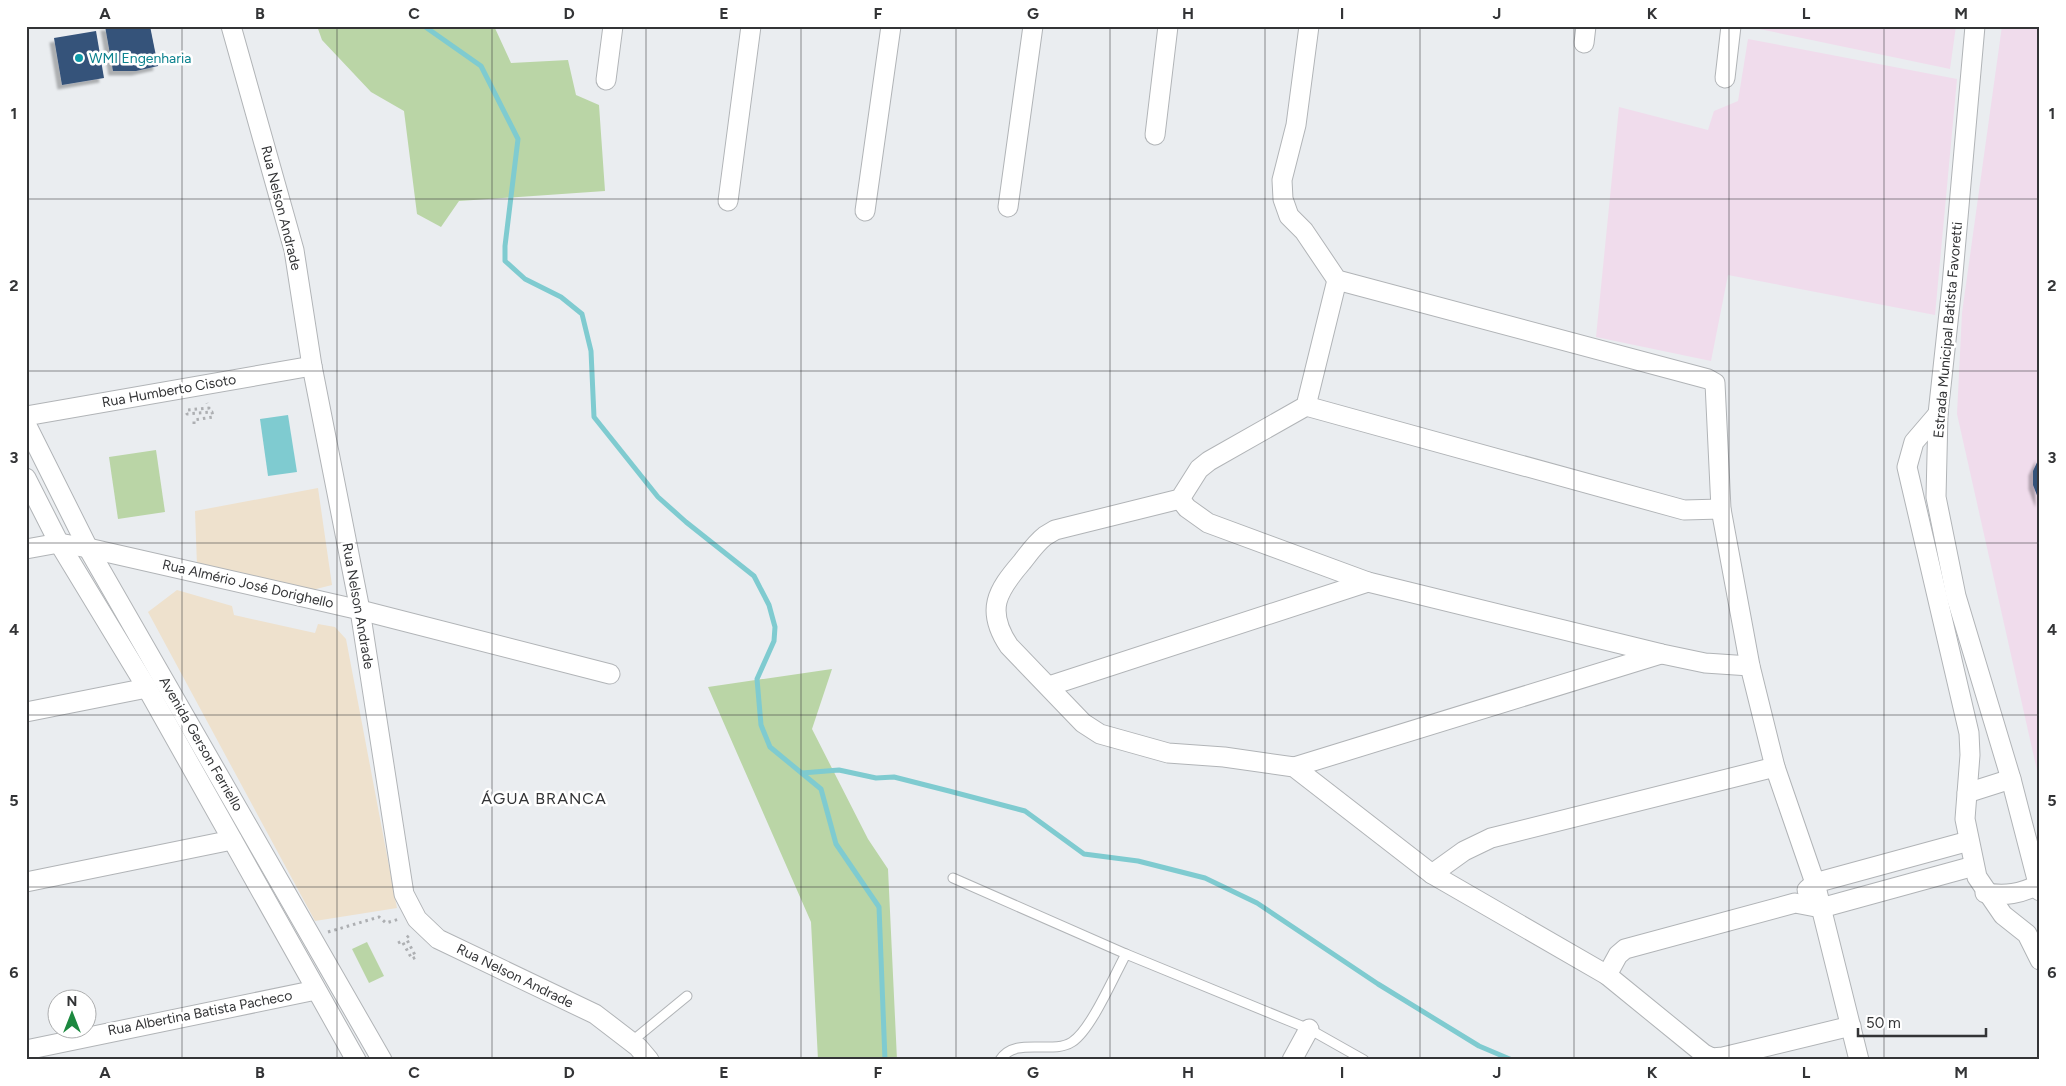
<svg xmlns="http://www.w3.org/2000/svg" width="2066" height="1086" font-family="Figtree,sans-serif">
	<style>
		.industrial { fill: #f0dcec }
		.education { fill: #eee1cd }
		.green { fill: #bad5a6 }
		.water { fill: #7fcbd0 }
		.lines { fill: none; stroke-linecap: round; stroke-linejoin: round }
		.stream { stroke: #7fcbd0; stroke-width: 5 }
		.building { fill: #35527a; filter: url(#shadow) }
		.service-casing { stroke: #b1b4b7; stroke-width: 11 }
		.minor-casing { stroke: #b1b4b7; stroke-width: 21 }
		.path { stroke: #adafb2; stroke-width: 3; stroke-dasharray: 2.5 4; stroke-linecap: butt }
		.service { stroke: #fff; stroke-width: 9 }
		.minor { stroke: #fff; stroke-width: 19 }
		.grid { fill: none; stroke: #333436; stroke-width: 1; stroke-opacity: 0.55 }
		.culture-dot { fill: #0f9aa8; stroke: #fff; stroke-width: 2 }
		.labels { text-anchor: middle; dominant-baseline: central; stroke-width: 5; stroke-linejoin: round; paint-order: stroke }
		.culture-label { font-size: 14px; fill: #0d838f; stroke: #fff; text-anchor: start }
		.street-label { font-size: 14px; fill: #333436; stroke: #fff }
		.quarter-label { font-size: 16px; letter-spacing: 1px; fill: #333436; stroke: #fff }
		.neatline { fill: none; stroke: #333436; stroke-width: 2 }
		.grid-label { font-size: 16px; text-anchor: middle; font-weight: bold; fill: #333436 }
	</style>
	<defs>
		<filter id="shadow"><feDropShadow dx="-4.5" dy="4.5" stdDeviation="1" flood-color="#0004"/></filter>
	</defs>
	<rect width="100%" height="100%" fill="#eaedf0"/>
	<g class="industrial">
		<path d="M1745 26H1956L1950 69Z"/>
		<path d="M2002 26H2040V784L1957 414 1962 313Z"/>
		<path d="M1748 39 1957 79 1935 315 1728 275 1711 361 1596 337 1619 107 1708 130 1714 111 1738 101Z"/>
	</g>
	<g class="education">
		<path d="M318 488 332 585 308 591 197 566 195 511Z"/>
		<path d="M177 590 232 606 234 615 315 633 318 624 335 627 346 639 397 908 315 921 148 612Z"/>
	</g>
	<g class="green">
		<path d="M317 26H494L511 63 568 60 576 95 599 105 605 191 459 201 441 227 417 214 404 111 371 92 322 40Z"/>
		<path d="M156 450 165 512 118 519 109 457Z"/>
		<path d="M832 669 812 729 868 839 888 869 897 1060H818L811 922 708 687Z"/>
		<path d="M367 942 384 976 369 983 352 949Z"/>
	</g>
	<path class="water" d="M288 415 297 472 268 476 260 419Z"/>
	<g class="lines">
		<g class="stream">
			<path d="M424 26 481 66 518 139 505 246V261L525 279 561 297 582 314 591 351 594 417 658 497 686 522 754 576 769 605 775 627 774 641 757 679 761 725 770 747 821 789 836 844 879 907 885 1060"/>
			<path d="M802 773 839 770 876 778 894 777 949 791 1025 811 1084 854 1138 861 1205 878 1257 903 1378 984 1479 1046 1512 1060"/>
		</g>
	</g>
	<g class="building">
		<path d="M105 26H150L158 66 136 71H113Z"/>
		<path d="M96 31 104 78 62 85 54 38Z"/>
		<path d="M2040 456V503L2033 485V471Z"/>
	</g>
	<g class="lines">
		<defs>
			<g id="service">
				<path d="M953 878 1126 954"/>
				<path d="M631 1042 687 996"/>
				<path d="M1000 1060C1015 1036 1052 1055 1072 1042 1091 1030 1114 976 1126 954L1309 1029 1364 1060"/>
			</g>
			<g id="minor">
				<path d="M231 26 294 250 312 366 360 610 404 894 417 919 438 939 595 1014 638 1047 649 1060"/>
				<path d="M1309 26 1296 125 1282 180 1283 199 1289 216 1304 231 1337 280 1708 379 1715 383 1721 509 1750 666 1775 767 1815 883 1859 1060"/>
				<path d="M1975 26 1952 285 1938 414 1936 497 1956 596 2011 779 2040 891"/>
				<path d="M1584 43 1586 26"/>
				<path d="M1725 78 1731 26"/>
				<path d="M606 80 613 26"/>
				<path d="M1155 135 1168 26"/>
				<path d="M728 201 751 26"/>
				<path d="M1008 207 1033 26"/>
				<path d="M865 211 891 26"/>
				<path d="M1337 280 1306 406 1209 461 1199 469 1180 499 1055 530 1045 536C1036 543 1029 553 1022 562 997 591 985 610 1009 646L1083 723 1100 734 1168 753 1224 757 1294 767 1432 874 1607 975 1704 1054 1712 1058 1723 1057 1851 1026"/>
				<path d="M1306 406 1684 510 1721 509"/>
				<path d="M1938 414 1914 442 1907 467 1969 733 1970 755 1965 819 1977 877 2003 915 2027 934 2040 960"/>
				<path d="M26 416 312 366"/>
				<path d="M26 424 88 548 382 1060"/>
				<path d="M26 478 59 543 147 688 356 1060"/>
				<path d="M1180 499 1187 508 1208 523 1368 582 1662 654 1705 663 1750 666"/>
				<path d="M26 549 59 543 88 548 360 610 610 674"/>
				<path d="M1049 686 1368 582"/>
				<path d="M26 712 147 688"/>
				<path d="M1294 767 1661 654"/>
				<path d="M1967 793 2011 779"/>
				<path d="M1432 874 1464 851 1491 838 1775 767"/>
				<path d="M26 882 232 840"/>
				<path d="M1807 890 1815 883 1969 841"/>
				<path d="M1985 893C2006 896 2020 894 2038 885"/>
				<path d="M1607 975 1618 955 1625 949 1795 903 1821 908 1974 866"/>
				<path d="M26 1050 316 990"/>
				<path d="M1292 1060 1309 1029"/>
			</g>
		</defs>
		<use href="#service" class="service-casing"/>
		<use href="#minor" class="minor-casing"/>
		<g class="path">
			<path d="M194 424V420L213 417 212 412 187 414V410L209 408 207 403"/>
			<path d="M328 932 379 917 386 923 399 919"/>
			<path d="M398 943 402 941 412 959 416 957 406 938 410 935"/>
		</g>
		<use href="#service" class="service"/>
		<use href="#minor" class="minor"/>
	</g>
	<path class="grid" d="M182 26V1060M337 26V1060M492 26V1060M646 26V1060M801 26V1060M956 26V1060M1110 26V1060M1265 26V1060M1420 26V1060M1574 26V1060M1729 26V1060M1884 26V1060M26 199H2040M26 371H2040M26 543H2040M26 715H2040M26 887H2040"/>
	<circle class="culture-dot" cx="79" cy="58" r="5"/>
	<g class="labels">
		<g class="culture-label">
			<text x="89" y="58">WMI Engenharia</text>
		</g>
		<g class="street-label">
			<text transform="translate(281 208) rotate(76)">Rua Nelson Andrade</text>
			<text transform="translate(1948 330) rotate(-85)">Estrada Municipal Batista Favoretti</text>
			<text transform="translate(169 391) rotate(-10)">Rua Humberto Cisoto</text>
			<text transform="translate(248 584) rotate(13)">Rua Almério José Dorighello</text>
			<text transform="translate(358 606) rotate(80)">Rua Nelson Andrade</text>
			<text transform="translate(201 744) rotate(60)">Avenida Gerson Ferriello</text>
			<text transform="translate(515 976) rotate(26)">Rua Nelson Andrade</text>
			<text transform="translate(200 1013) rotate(-11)">Rua Albertina Batista Pacheco</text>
		</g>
		<g class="quarter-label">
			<text x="544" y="798">ÁGUA BRANCA</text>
		</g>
	</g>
	<rect width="2066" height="1086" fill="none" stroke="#ffffff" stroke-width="55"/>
	<g transform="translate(72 1014)"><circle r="24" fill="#ffffff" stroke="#adaeaf"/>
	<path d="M0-4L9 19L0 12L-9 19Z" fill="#1c883f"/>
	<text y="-8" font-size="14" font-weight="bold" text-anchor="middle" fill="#333436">N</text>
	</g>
	<path d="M1858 1028v8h128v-8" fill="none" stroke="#333436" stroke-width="2.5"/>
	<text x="1866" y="1028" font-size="15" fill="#333436" stroke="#ffffff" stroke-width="4" paint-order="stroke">50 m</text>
	<rect x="28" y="28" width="2010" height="1030" class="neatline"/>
	<g class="grid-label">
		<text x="105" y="19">A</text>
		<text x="260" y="19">B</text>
		<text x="414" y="19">C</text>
		<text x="569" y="19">D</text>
		<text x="724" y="19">E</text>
		<text x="878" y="19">F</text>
		<text x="1033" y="19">G</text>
		<text x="1188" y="19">H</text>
		<text x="1342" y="19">I</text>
		<text x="1497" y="19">J</text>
		<text x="1652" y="19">K</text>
		<text x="1806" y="19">L</text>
		<text x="1961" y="19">M</text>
		<text x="14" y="119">1</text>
		<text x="2052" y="119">1</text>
		<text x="14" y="291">2</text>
		<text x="2052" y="291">2</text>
		<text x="14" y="463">3</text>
		<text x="2052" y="463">3</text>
		<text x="14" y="635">4</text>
		<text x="2052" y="635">4</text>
		<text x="14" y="806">5</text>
		<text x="2052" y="806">5</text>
		<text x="14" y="978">6</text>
		<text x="2052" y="978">6</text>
		<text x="105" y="1078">A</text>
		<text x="260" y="1078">B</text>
		<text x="414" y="1078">C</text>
		<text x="569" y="1078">D</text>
		<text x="724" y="1078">E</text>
		<text x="878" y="1078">F</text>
		<text x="1033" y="1078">G</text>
		<text x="1188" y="1078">H</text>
		<text x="1342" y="1078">I</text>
		<text x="1497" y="1078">J</text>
		<text x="1652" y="1078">K</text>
		<text x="1806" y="1078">L</text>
		<text x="1961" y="1078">M</text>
	</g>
</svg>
